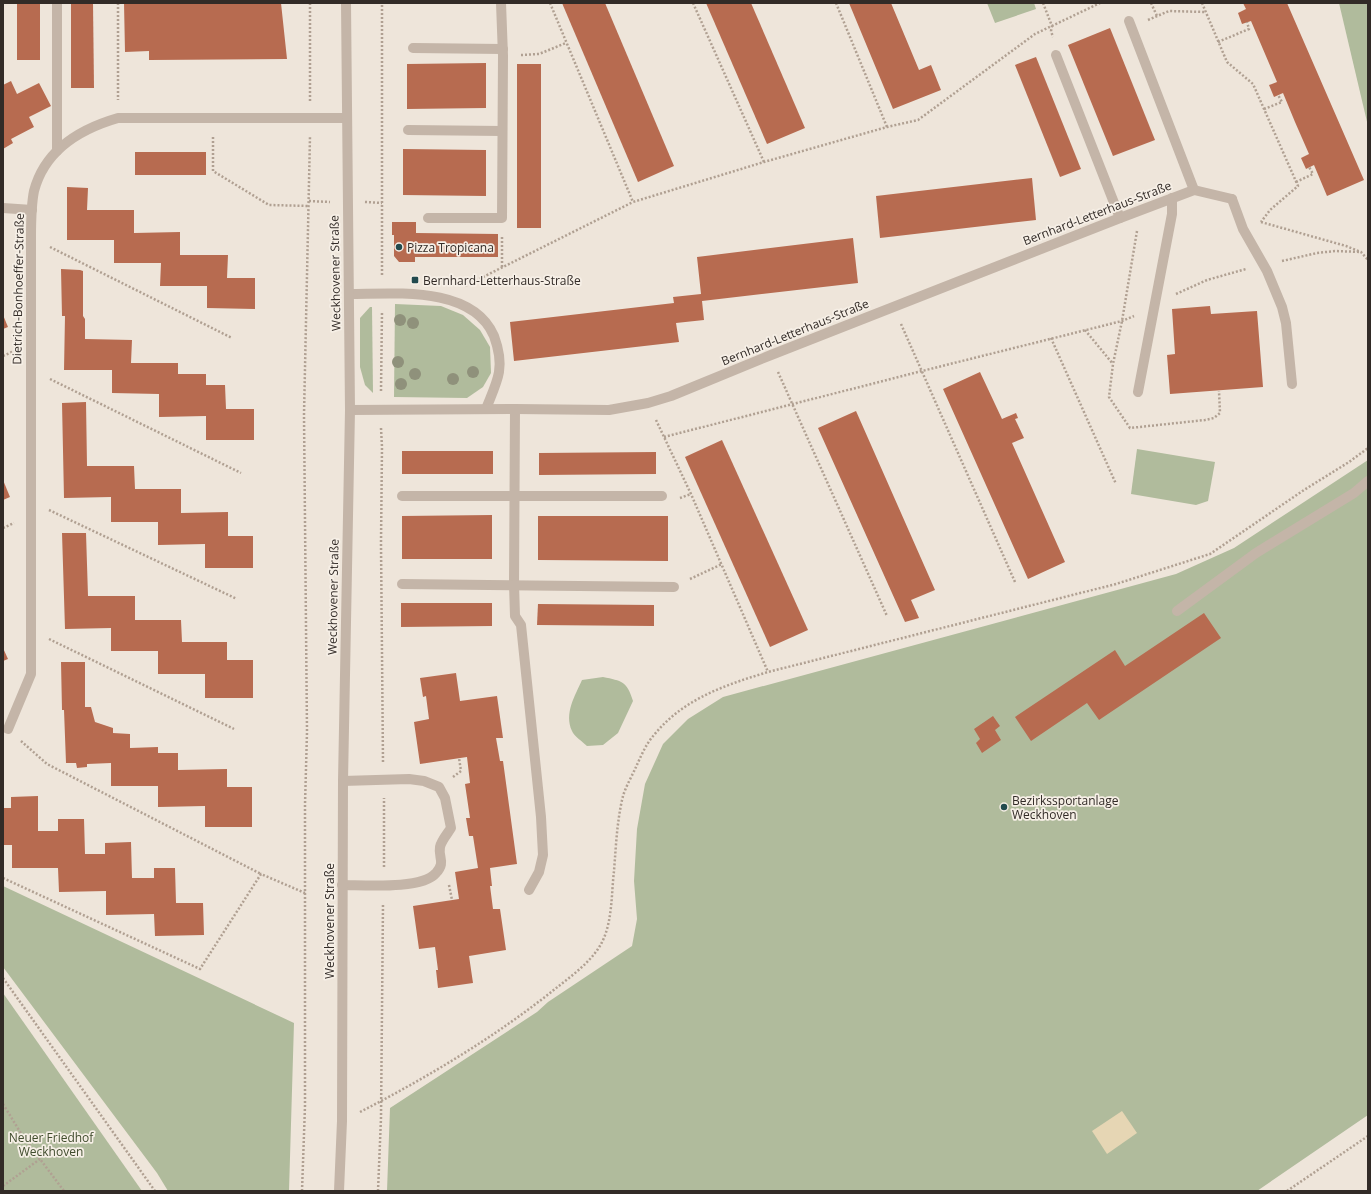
<svg xmlns="http://www.w3.org/2000/svg" width="1371" height="1194" font-family="'Open Sans',sans-serif">
	<style>
		.green { fill: #b0bb9c }
		.sand { fill: #e6d6b4 }
		.building { fill: #b76b50 }
		.lines { fill: none; stroke-linecap: round; stroke-linejoin: round }
		.path { stroke: #b0a092; stroke-width: 2.5; stroke-dasharray: 2 2; stroke-linecap: butt }
		.lane { stroke: #c4b5a8; stroke-width: 10 }
		.street { stroke: #c4b5a8; stroke-width: 10 }
		.tree { fill: #8f917b }
		.poi-dot { fill: #224a4e; stroke: #f6efe6; stroke-width: 1.5 }
		.labels { text-anchor: middle; dominant-baseline: central; stroke-width: 3.5; stroke-linejoin: round; paint-order: stroke }
		.street-label { font-size: 12px; fill: #322b27; stroke: #f6efe6 }
		.poi-label { font-size: 12px; fill: #322b27; stroke: #f6efe6; text-anchor: start }
		.park-label { font-size: 12px; fill: #414d2e; stroke: #f6efe6 }
	</style>
	<rect width="100%" height="100%" fill="#eee5da"/>
	<g class="green">
		<path d="M987 3H1034L1036 9 995 23Z"/>
		<path d="M1339 3H1368V126Z"/>
		<path d="M395 304 441 306 463 315 480 330 490 347 491 373 483 387 467 398 394 397Z"/>
		<path d="M370 307H372L373 393 365 385 360 367V318Z"/>
		<path d="M1137 449 1215 462 1208 501 1196 505 1131 494Z"/>
		<path d="M1368 460V1115L1257 1191H387L390 1108 537 1012 548 1002 632 946 637 919 634 881 637 829 645 784 663 744 688 719 723 697 1176 574 1234 548Z"/>
		<path d="M603 677C622 681 627 681 633 701L618 733 603 745 587 746C583 742 574 736 572 731 564 713 575 696 582 680Z"/>
		<path d="M3 886 294 1023 289 1191H168L157 1173 3 967Z"/>
		<path d="M3 993 142 1191H3Z"/>
	</g>
	<path class="sand" d="M1122 1111 1137 1133 1107 1154 1092 1131Z"/>
	<g class="building">
		<rect x="17" y="3" width="23" height="57"/>
		<path d="M71 3H93L94 88H71Z"/>
		<path d="M124 3H281L287 59 149 60V51L125 52Z"/>
		<path d="M562 3H605L674 166 638 182Z"/>
		<path d="M706 3H751L805 128 767 144Z"/>
		<path d="M849 3H891L919 70 931 65 941 90 893 109Z"/>
		<path d="M1243 3H1287L1364 180 1327 196 1314 165 1306 169 1301 158 1309 154 1295 122 1283 93 1274 97 1269 85 1277 82 1251 21 1242 24 1238 13 1246 9Z"/>
		<path d="M1110 28 1155 140 1113 156 1068 45Z"/>
		<path d="M1036 57 1081 169 1060 177 1015 65Z"/>
		<path d="M486 63V108L407 109V64Z"/>
		<rect x="517" y="64" width="24" height="164"/>
		<path d="M11 81 17 94 39 83 51 106 29 117 34 127 11 139 13 143 3 149V85Z"/>
		<path d="M403 149 486 150V196L403 195Z"/>
		<rect x="135" y="152" width="71" height="23"/>
		<path d="M1032 178 1036 220 880 238 876 196Z"/>
		<path d="M67 187 88 188 87 210H134V233L180 232V255H228L227 278H255V309L207 308V286H160L161 263H114V240H67Z"/>
		<path d="M392 222H416V233L498 234V257H415V262H399L394 256V235H392Z"/>
		<path d="M853 238 858 283 702 301 704 320 676 323 679 342 514 361 510 322 674 303 673 297 701 294 697 257Z"/>
		<path d="M61 269 80 270 83 271V316L85 319V339L132 340 131 363H178V374H206V385H225L226 409H254V440H206V416L159 417V394L112 393V370H64L65 316H62Z"/>
		<path d="M1210 306 1211 314 1257 311 1263 387 1170 394 1167 355 1175 354 1172 309Z"/>
		<path d="M3 315 8 327 3 329Z"/>
		<path d="M980 372 1002 419 1016 413 1018 418 1015 419 1024 438 1012 443 1065 562 1028 579 943 389Z"/>
		<path d="M86 402 87 466H134L135 489H181V513L228 512V536H253V568H205V544L158 545V522H111V497L64 498 62 403Z"/>
		<path d="M856 411 935 590 911 600 919 618 905 622 818 428Z"/>
		<path d="M722 440 808 630 770 647 685 457Z"/>
		<rect x="402" y="451" width="91" height="23"/>
		<path d="M656 452V474L539 475V453Z"/>
		<path d="M3 480 10 497 3 500Z"/>
		<path d="M492 515V559H402V516Z"/>
		<path d="M538 516H668V561L538 560Z"/>
		<path d="M62 533H86L88 596H135V620H181L182 642H227V660H253V698H205V674H158V651H111V628L65 629Z"/>
		<path d="M401 603H492V626L401 627Z"/>
		<path d="M538 604 654 605V626L537 625Z"/>
		<path d="M1204 613 1221 638 1099 720 1087 703 1031 741 1015 717 1115 650 1125 666Z"/>
		<path d="M3 648 8 659 3 661Z"/>
		<path d="M61 662H85V707H91L95 722 113 728V733L130 734V748L158 747V753H178V770L227 769V787H252V827H205V806L158 807V786H111V763L87 764V767L77 768 76 763H66L64 710H62Z"/>
		<path d="M456 673 460 701 497 696 503 738H496L500 761H503L517 864 490 868 492 886H490L493 909H500L506 950 469 956 473 983 438 988 436 970H438L435 947 419 949 413 906 459 899 455 872 478 868 473 836H469L466 818H470L465 784 470 783 467 757 420 764 414 722 429 719 426 696 423 697 420 678Z"/>
		<path d="M993 716 1000 726 995 730 1001 740 982 753 976 743 980 739 974 729Z"/>
		<path d="M38 796V831H58V819H84L85 854H105V843L131 842 132 878H154V868H175L176 903H203L204 935 155 936 154 914 106 915V891L59 892 58 868H12V845H3V808H11V797Z"/>
	</g>
	<g class="lines">
		<g class="path">
			<path d="M118 3V100"/>
			<path d="M310 3V101"/>
			<path d="M550 3 633 202 764 162 887 127 918 120 1035 34 1100 3"/>
			<path d="M693 3 764 162"/>
			<path d="M836 3 887 127"/>
			<path d="M1043 3 1052 26 1051 31 1053 37"/>
			<path d="M1151 3 1157 16"/>
			<path d="M1202 3 1227 62 1253 84 1298 186 1270 210 1261 222"/>
			<path d="M1148 20 1169 11 1206 12"/>
			<path d="M1218 42 1249 29 1247 22"/>
			<path d="M521 55 539 54 566 43"/>
			<path d="M1264 109 1282 102 1278 95"/>
			<path d="M213 137V171L269 205 309 206"/>
			<path d="M1296 182 1313 174 1309 167"/>
			<path d="M309 201 330 202"/>
			<path d="M365 202 382 203"/>
			<path d="M1261 222 1346 246 1361 252 1368 260"/>
			<path d="M1137 231 1122 321 1113 364 1109 397 1130 428 1205 420 1214 418 1220 413 1219 391"/>
			<path d="M50 247 232 338"/>
			<path d="M1282 261 1317 253 1335 251 1361 252"/>
			<path d="M502 267V236"/>
			<path d="M382 275V3"/>
			<path d="M465 286 633 202"/>
			<path d="M1176 294 1207 280 1246 269"/>
			<path d="M901 324 1015 582"/>
			<path d="M1085 330 1113 364"/>
			<path d="M1051 338 1116 484"/>
			<path d="M3 356 14 351"/>
			<path d="M778 372 887 616"/>
			<path d="M50 379 241 473"/>
			<path d="M381 391 382 312"/>
			<path d="M656 420 691 494 768 672"/>
			<path d="M381 428 382 447 381 544 383 763"/>
			<path d="M664 437 922 371 1122 321 1134 316"/>
			<path d="M680 498 691 494"/>
			<path d="M49 510 237 599"/>
			<path d="M3 528 14 523"/>
			<path d="M690 579 722 564"/>
			<path d="M49 639 234 729"/>
			<path d="M21 741 47 764 261 874"/>
			<path d="M453 777 461 771 459 758"/>
			<path d="M384 867V798"/>
			<path d="M3 878 200 969 261 874 305 893"/>
			<path d="M449 885 452 900"/>
			<path d="M3 978 155 1191"/>
			<path d="M3 1104 22 1135 64 1191"/>
			<path d="M360 1112C428 1077 495 1037 555 989 570 977 587 965 598 949 613 927 611 896 614 871 616 846 617 820 623 796 626 786 632 776 636 767 641 756 646 744 654 735 683 699 725 685 768 672L1116 584 1210 554 1304 490 1349 462 1368 448"/>
			<path d="M3 1186 40 1159"/>
			<path d="M302 1191 305 1106V805L307 732 304 415 310 136"/>
			<path d="M378 1191 381 1118 383 904"/>
			<path d="M1287 1191 1368 1136"/>
		</g>
		<g class="lane">
			<path d="M1129 21 1194 190"/>
			<path d="M413 48 503 49"/>
			<path d="M1056 55 1120 218"/>
			<path d="M408 130 502 131"/>
			<path d="M57 151V3"/>
			<path d="M1232 199 1243 229 1267 271 1282 307 1286 323 1292 384"/>
			<path d="M428 218H502L503 56 501 3"/>
			<path d="M349 294C393 294 472 285 494 336 498 347 501 360 499 372 497 384 490 398 486 409"/>
			<path d="M1138 392 1172 214V198"/>
			<path d="M515 409 514 584 515 616 521 625 541 817 543 855 539 872 529 890"/>
			<path d="M402 496H662"/>
			<path d="M402 584 674 587"/>
			<path d="M1177 611 1256 553 1354 493 1368 481"/>
			<path d="M342 885C363 885 422 890 436 873 446 862 438 858 440 847 441 841 448 833 451 828L445 798 439 787 424 781 409 779 343 781"/>
		</g>
		<g class="street">
			<path d="M3 208 32 210"/>
			<path d="M350 410 515 409 609 410 648 403 671 396 771 355 1120 218 1194 190 1232 199"/>
			<path d="M8 729 31 674V237C31 222 31 206 34 191 45 149 80 129 118 118H347"/>
			<path d="M339 1191 342 1121 343 781 350 410 346 3"/>
		</g>
	</g>
	<g class="tree">
		<circle cx="400" cy="320" r="6"/>
		<circle cx="413" cy="323" r="6"/>
		<circle cx="398" cy="362" r="6"/>
		<circle cx="473" cy="372" r="6"/>
		<circle cx="415" cy="374" r="6"/>
		<circle cx="453" cy="379" r="6"/>
		<circle cx="401" cy="384" r="6"/>
	</g>
	<g class="poi-dot">
		<circle cx="399" cy="247" r="4"/>
		<rect x="411" y="276" width="8" height="8" rx="2"/>
		<circle cx="1004" cy="807" r="4"/>
	</g>
	<g class="labels">
		<g class="street-label">
			<text transform="translate(1097 213) rotate(-21)">Bernhard-Letterhaus-Straße</text>
			<text transform="translate(335 273) rotate(-91)">Weckhovener Straße</text>
			<text transform="translate(18 289) rotate(-89)">Dietrich-Bonhoeffer-Straße</text>
			<text transform="translate(795 332) rotate(-22)">Bernhard-Letterhaus-Straße</text>
			<text transform="translate(333 597) rotate(-89)">Weckhovener Straße</text>
			<text transform="translate(329 921) rotate(-90)">Weckhovener Straße</text>
		</g>
		<g class="poi-label">
			<text x="407" y="247">Pizza Tropicana</text>
			<text x="423" y="280">Bernhard-Letterhaus-Straße</text>
			<text x="1012" y="800">Bezirkssportanlage<tspan x="1012" dy="14">Weckhoven</tspan></text>
		</g>
		<g class="park-label">
			<text x="51" y="1137">Neuer Friedhof<tspan x="51" dy="14">Weckhoven</tspan></text>
		</g>
	</g>
	<rect width="1371" height="1194" fill="none" stroke="#322b27" stroke-width="8"/>
</svg>
